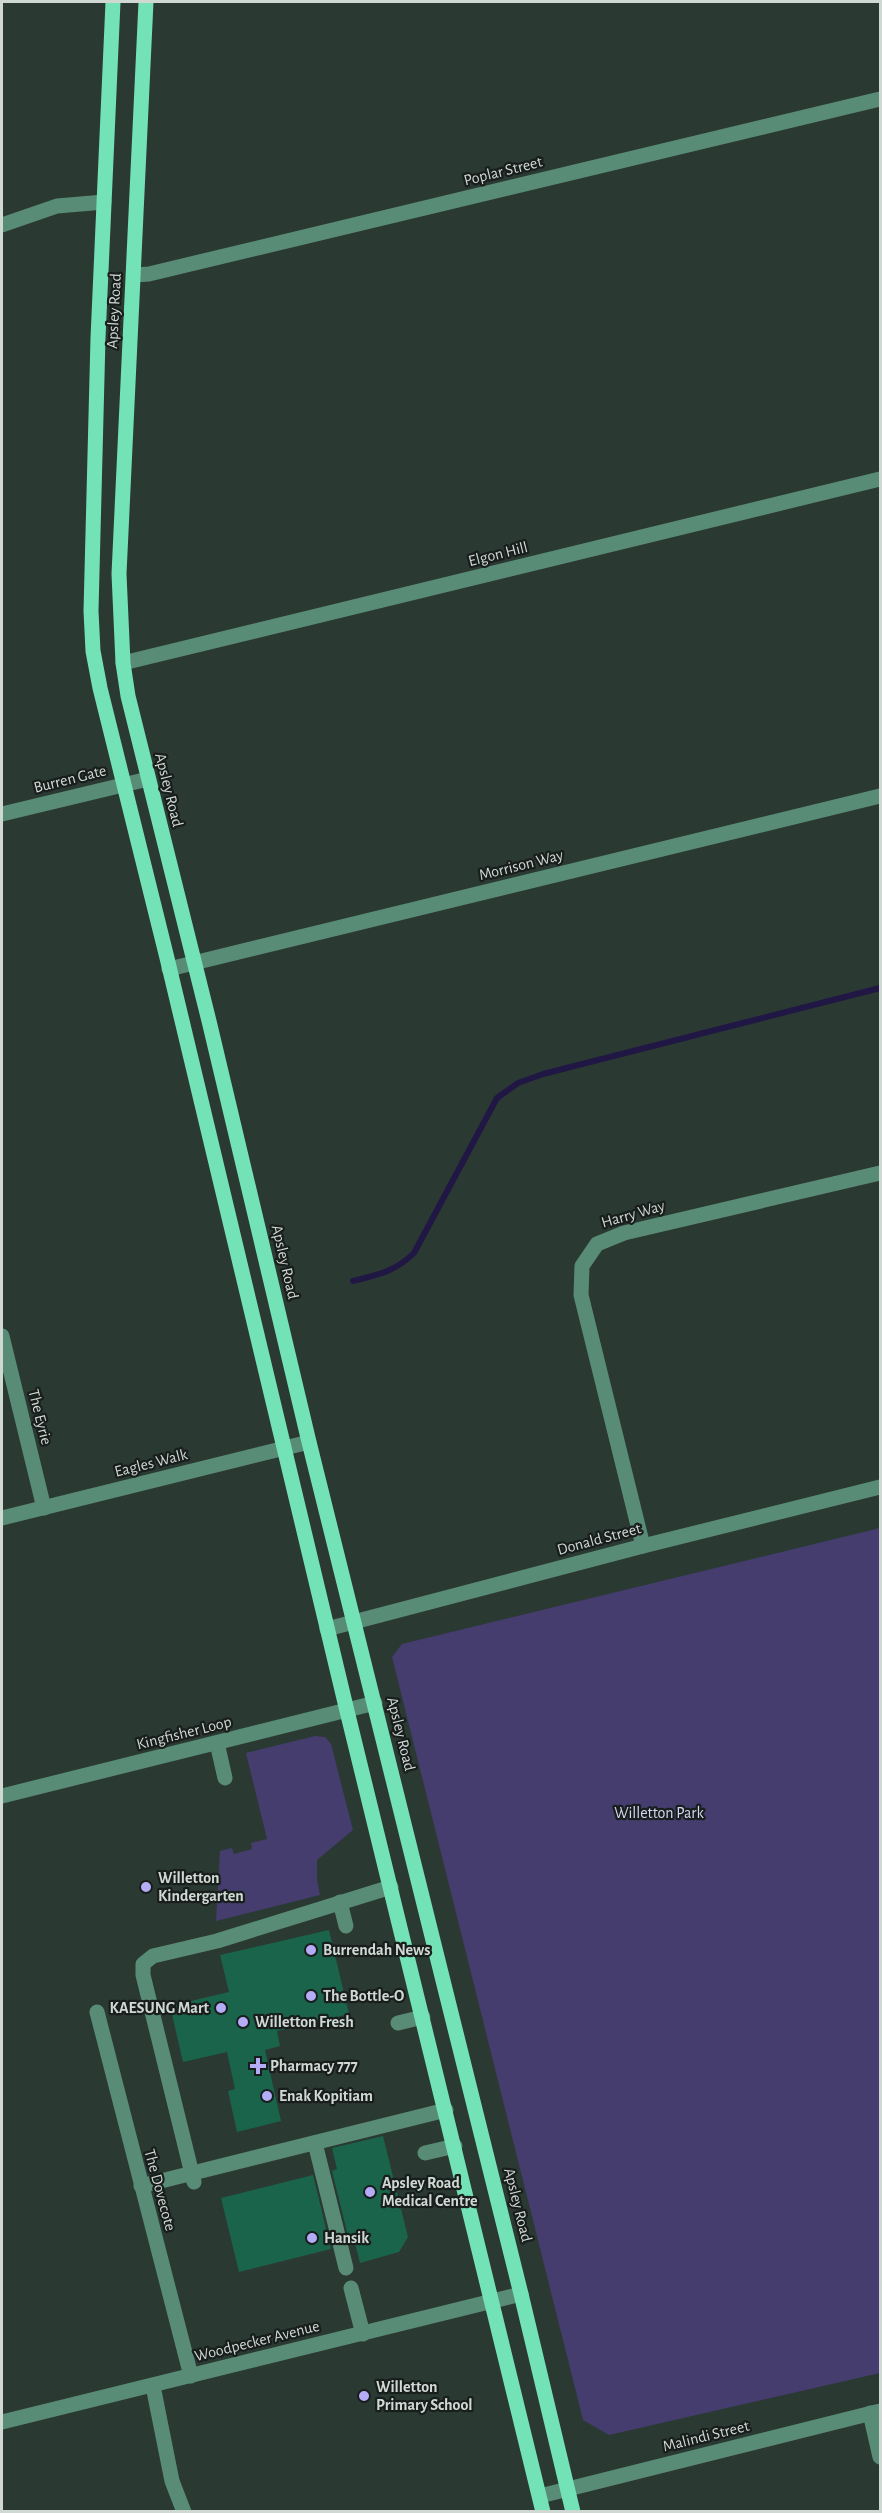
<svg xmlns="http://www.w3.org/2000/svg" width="882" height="2513" font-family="'Alegreya Sans',sans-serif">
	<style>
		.green { fill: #443d6e }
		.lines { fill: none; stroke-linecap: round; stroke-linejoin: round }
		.stream { stroke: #211745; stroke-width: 6 }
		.building { fill: #1a644b }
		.minor { stroke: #598c77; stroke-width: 15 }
		.major { stroke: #73e3b7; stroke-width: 15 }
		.poi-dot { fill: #b5acf8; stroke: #181e1c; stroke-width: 2 }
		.labels { text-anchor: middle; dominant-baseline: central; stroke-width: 4.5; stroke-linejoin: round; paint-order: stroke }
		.street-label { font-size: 16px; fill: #d0d8d4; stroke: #181e1c }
		.park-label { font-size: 16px; fill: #d8d6f7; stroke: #181e1c }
		.poi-label { font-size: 16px; font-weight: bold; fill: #d0d8d4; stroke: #181e1c; text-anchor: start }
	</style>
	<rect width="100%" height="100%" fill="#2b3933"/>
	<g class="green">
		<path d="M880 1528V2373L609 2435 583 2420 392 1657 402 1644Z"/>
		<path d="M315 1736 325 1737 331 1744 353 1830 317 1860V1880L320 1895 216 1921 220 1851 232 1848 234 1854 252 1849 251 1843 267 1839 246 1753Z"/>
	</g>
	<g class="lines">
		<path class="stream" d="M353 1281C378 1275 396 1271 414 1253L497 1098 518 1083 543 1074 880 988"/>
	</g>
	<g class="building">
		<path d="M329 1930 349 2014 277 2031 280 2046 265 2050 281 2121 237 2132 228 2091 235 2089 227 2052 183 2062 170 2006 229 1992 220 1955Z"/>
		<path d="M383 2136 408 2237 399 2252 360 2263 355 2243 350 2244 332 2171 337 2169 332 2148Z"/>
		<path d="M313 2175 331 2249 239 2272 221 2198Z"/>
	</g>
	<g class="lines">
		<g class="minor">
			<path d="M2 225 57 206 104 202"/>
			<path d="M134 275 149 274 880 99"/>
			<path d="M123 663 880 479"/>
			<path d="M2 814 148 779"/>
			<path d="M169 969 880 796"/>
			<path d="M2 1336 44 1508"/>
			<path d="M2 1518 309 1442"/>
			<path d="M643 1546 581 1295 582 1266 597 1244 624 1233 880 1173"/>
			<path d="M327 1629 643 1546 880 1487"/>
			<path d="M217 1743 225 1778"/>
			<path d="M2 1796 375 1703"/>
			<path d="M340 1902 346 1926"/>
			<path d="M97 2012 191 2376"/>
			<path d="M398 2023 423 2017"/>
			<path d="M315 2143 346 2268"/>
			<path d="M425 2153 455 2146"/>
			<path d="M194 2182 143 1975V1964L153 1956 217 1941 391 1887"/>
			<path d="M141 2186 446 2110"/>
			<path d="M351 2288 363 2334"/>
			<path d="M153 2386 172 2481 184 2512"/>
			<path d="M870 2413 880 2457"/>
			<path d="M2 2422 521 2294"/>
			<path d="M540 2496 880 2411"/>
		</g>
		<g class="major">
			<path d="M113 2 98 338 91 611 93 651 100 688 167 958 347 1711 543 2512"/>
			<path d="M146 2 119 574 123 663 128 696 209 1021 309 1442 521 2294 573 2512"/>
		</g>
	</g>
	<g class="poi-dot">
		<circle cx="146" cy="1887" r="6"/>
		<circle cx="311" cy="1950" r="6"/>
		<circle cx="311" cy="1996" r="6"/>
		<circle cx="221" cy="2008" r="6"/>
		<circle cx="243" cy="2022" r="6"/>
		<path d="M255 2057h6v6h6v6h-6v6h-6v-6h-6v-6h6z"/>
		<circle cx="267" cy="2096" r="6"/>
		<circle cx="370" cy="2192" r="6"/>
		<circle cx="312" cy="2238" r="6"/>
		<circle cx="364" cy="2396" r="6"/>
	</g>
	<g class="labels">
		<g class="street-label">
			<text transform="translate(503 171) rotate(-14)">Poplar Street</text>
			<text transform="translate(114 311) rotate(-87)">Apsley Road</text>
			<text transform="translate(498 554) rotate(-14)">Elgon Hill</text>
			<text transform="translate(70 779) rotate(-14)">Burren Gate</text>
			<text transform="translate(169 790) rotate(76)">Apsley Road</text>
			<text transform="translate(521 865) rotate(-14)">Morrison Way</text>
			<text transform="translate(633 1214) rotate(-16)">Harry Way</text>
			<text transform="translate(285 1262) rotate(77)">Apsley Road</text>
			<text transform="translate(40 1417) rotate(76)">The Eyrie</text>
			<text transform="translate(151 1463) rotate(-14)">Eagles Walk</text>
			<text transform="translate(599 1539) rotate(-15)">Donald Street</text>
			<text transform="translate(184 1733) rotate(-14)">Kingfisher Loop</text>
			<text transform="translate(401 1734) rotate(76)">Apsley Road</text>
			<text transform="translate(160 2190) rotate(75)">The Dovecote</text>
			<text transform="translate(518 2205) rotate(76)">Apsley Road</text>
			<text transform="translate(257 2341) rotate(-14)">Woodpecker Avenue</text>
			<text transform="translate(706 2436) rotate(-14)">Malindi Street</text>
		</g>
		<g class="park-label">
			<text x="659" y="1813">Willetton Park</text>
		</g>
		<g class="poi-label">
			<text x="158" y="1878">Willetton<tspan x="158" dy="18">Kindergarten</tspan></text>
			<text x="323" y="1950">Burrendah News</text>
			<text x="323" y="1996">The Bottle-O</text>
			<text x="209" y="2008" text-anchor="end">KAESUNG Mart</text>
			<text x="255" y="2022">Willetton Fresh</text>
			<text x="270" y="2066">Pharmacy 777</text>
			<text x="279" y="2096">Enak Kopitiam</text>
			<text x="382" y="2183">Apsley Road<tspan x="382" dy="18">Medical Centre</tspan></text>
			<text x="324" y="2238">Hansik</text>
			<text x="376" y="2387">Willetton<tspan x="376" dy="18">Primary School</tspan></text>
		</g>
	</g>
	<rect width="882" height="2513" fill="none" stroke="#d0d8d4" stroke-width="6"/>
</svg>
